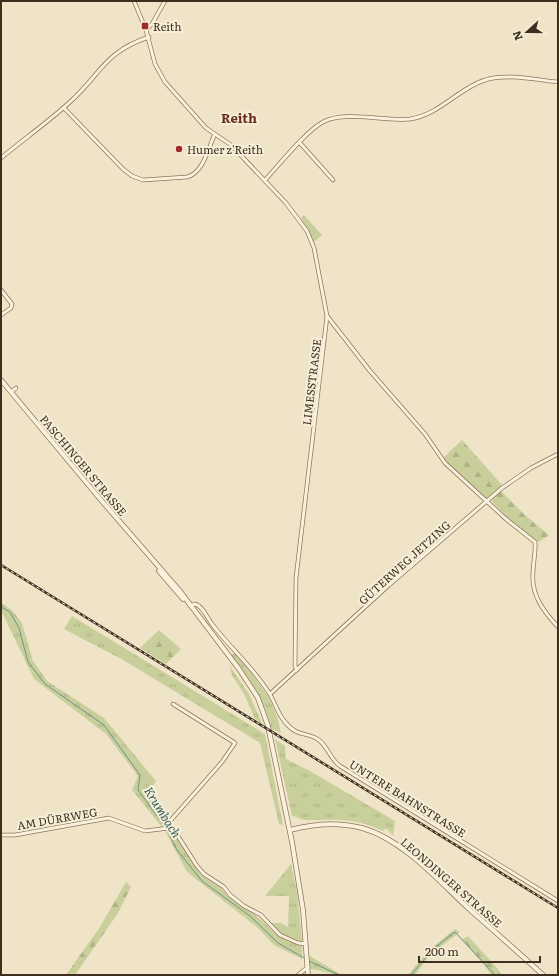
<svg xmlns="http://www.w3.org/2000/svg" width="559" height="976" font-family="Literata,serif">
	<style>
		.grass { fill: url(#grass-tufts) }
		.forest { fill: url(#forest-firs) }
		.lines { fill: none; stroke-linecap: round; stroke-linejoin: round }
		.stream { stroke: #6f938a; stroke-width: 1 }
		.minor-casing { stroke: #8d765c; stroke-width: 4.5 }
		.tertiary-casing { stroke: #8d765c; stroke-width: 5.5 }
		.minor { stroke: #faf1dc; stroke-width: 3 }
		.tertiary { stroke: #faf1dc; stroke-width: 4 }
		.rail-casing { stroke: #3d2e20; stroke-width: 2.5 }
		.rail { stroke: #f7eed8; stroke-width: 1; stroke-dasharray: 3; stroke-linecap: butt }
		.poi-dot { fill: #9e2a2b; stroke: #f7eed8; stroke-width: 1.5 }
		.labels { text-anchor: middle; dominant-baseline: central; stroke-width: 4; stroke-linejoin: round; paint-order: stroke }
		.poi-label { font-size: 11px; fill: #3d2e20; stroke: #f7eed8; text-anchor: start }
		.street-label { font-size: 11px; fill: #3d2e20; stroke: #f7eed8 }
		.water-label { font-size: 12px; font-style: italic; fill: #2f5d5a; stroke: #f7eed8 }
		.quarter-label { font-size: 13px; font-weight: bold; fill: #6b2e1e; stroke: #f7eed8 }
	</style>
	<defs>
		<pattern id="grass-tufts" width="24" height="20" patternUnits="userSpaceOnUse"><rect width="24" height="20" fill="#c9cf9b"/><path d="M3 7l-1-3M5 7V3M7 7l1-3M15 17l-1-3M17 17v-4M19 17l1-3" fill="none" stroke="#aeb285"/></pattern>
		<pattern id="forest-firs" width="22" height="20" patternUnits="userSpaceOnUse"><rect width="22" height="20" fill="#c9cf9b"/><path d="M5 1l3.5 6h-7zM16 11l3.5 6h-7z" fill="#aeb285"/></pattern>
	</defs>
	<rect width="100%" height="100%" fill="#f0e4c8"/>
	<g class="grass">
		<path d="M304 215 322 235 314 242 301 218Z"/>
		<path d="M1 603 12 610 22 623 33 661 47 681 104 718 156 781 149 791 169 819 166 822 202 876 222 889 229 897 259 918 276 934 285 940 302 946V959L274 945 257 927 187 872 165 831 132 790 138 776 106 734 34 679 1 610Z"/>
		<path d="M72 616 265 734 283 825 279 824 260 743 123 660 64 629Z"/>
		<path d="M235 653C255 677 276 701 281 733L272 729C264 700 250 678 231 655Z"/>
		<path d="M229 665 249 694 262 723 255 719 244 694 232 675Z"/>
		<path d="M275 739 285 746 286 759 310 771 395 821 393 836 386 828 383 831C355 817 336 820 306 820 300 820 297 816 292 816Z"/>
		<path d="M291 864 297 892 302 941 300 942 282 934 270 923H281L288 927 289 896H265Z"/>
		<path d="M455 929 460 932 430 955 415 975H408L428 951Z"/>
		<path d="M310 956 340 974 344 975C329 975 323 970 310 969Z"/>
	</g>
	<g class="forest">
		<path d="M462 440 503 486 487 498H484L443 458Z"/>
		<path d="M501 491 525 515 549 535 539 542 523 532 493 503 492 500Z"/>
		<path d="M159 630 181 649 166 664 140 648Z"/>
		<path d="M126 882 131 887 118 913 75 975H66L100 927Z"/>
		<path d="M468 936 498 969 501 975H491L485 966 462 940Z"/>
	</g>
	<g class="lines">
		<g class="stream">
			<path d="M1 607 10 612 19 628 28 662 45 684 104 725 140 775 138 790 165 827"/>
			<path d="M167 830 177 850 202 881 250 916 278 943 306 959"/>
			<path d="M309 961 339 975"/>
			<path d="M411 975 433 949 455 932 495 975"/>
		</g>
		<defs>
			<g id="minor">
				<path d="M134 1 146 30 155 64 165 82 206 128 231 145 286 203 307 231 314 248 327 316 296 578 295 666 297 670"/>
				<path d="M146 30 152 24 165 1"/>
				<path d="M64 108 123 169 132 176 143 180 187 177C203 173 208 149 214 136"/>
				<path d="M300 143 333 180"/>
				<path d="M1 158C24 139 48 122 70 102 101 74 104 52 149 37"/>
				<path d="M265 180C279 165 306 131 323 122 347 110 384 122 410 119 439 115 459 88 485 80 505 73 537 80 558 82"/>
				<path d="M1 290 12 304 11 308 1 315"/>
				<path d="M327 316 370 371 425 434 445 463 506 519 535 542C536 553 533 562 533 573 531 595 544 612 558 627"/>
				<path d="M11 392 16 388"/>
				<path d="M190 606 195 604C203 606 207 618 212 624 230 648 254 668 269 693 275 702 277 713 285 722 298 738 306 731 319 740 328 747 330 759 340 766L558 901"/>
				<path d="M270 694 389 585 502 488 531 468 558 454"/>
				<path d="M169 828 171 820 222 762 235 743 173 704"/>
				<path d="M1 835H15L109 818 145 831 169 828 174 830 197 866 204 874 224 887 230 895 244 906 261 915 280 935 298 943 306 944"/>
				<path d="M298 975 308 967"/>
			</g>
			<g id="tertiary">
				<path d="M1 380 101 500 179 590 239 669 258 698 268 726 292 842 303 910 308 975"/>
				<path d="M159 571 183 599"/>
				<path d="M290 830C313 824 339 822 362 828 402 839 438 880 468 908 493 930 518 952 543 975"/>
			</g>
		</defs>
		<use href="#minor" class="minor-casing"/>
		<use href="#tertiary" class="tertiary-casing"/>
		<use href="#minor" class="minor"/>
		<use href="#tertiary" class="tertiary"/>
		<defs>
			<path id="rail" d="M1 565 558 908"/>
		</defs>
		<use href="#rail" class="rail-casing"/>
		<use href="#rail" class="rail"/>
	</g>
	<g class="poi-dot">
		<rect x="141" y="22" width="8" height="8" rx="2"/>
		<circle cx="179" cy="149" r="4"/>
	</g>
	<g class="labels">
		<g class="poi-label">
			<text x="153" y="26">Reith</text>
			<text x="187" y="149">Humer z'Reith</text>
		</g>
		<g class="street-label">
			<text transform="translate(311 382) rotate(-83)">LIMESSTRASSE</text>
			<text transform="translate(84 465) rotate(50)">PASCHINGER STRASSE</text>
			<text transform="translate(404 562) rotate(-42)">GÜTERWEG JETZING</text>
			<text transform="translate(408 798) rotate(32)">UNTERE BAHNSTRASSE</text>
			<text transform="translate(57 818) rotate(-10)">AM DÜRRWEG</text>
			<text transform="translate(452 882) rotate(41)">LEONDINGER STRASSE</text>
		</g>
		<g class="water-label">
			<text transform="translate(163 812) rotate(58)">Krumbach</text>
		</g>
		<g class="quarter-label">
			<text x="239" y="117">Reith</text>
		</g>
	</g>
	<rect width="559" height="976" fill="none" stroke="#3d2e20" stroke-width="4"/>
	<g transform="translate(527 32) rotate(249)" stroke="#f7eed8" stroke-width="3" paint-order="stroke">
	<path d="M0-3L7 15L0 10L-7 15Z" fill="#3d2e20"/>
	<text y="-6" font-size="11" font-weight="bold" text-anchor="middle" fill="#3d2e20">N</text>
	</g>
	<path d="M419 956v6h121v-6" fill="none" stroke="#3d2e20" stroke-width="2"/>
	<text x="425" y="956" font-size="12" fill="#3d2e20" stroke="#f7eed8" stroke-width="3" paint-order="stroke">200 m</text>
</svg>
